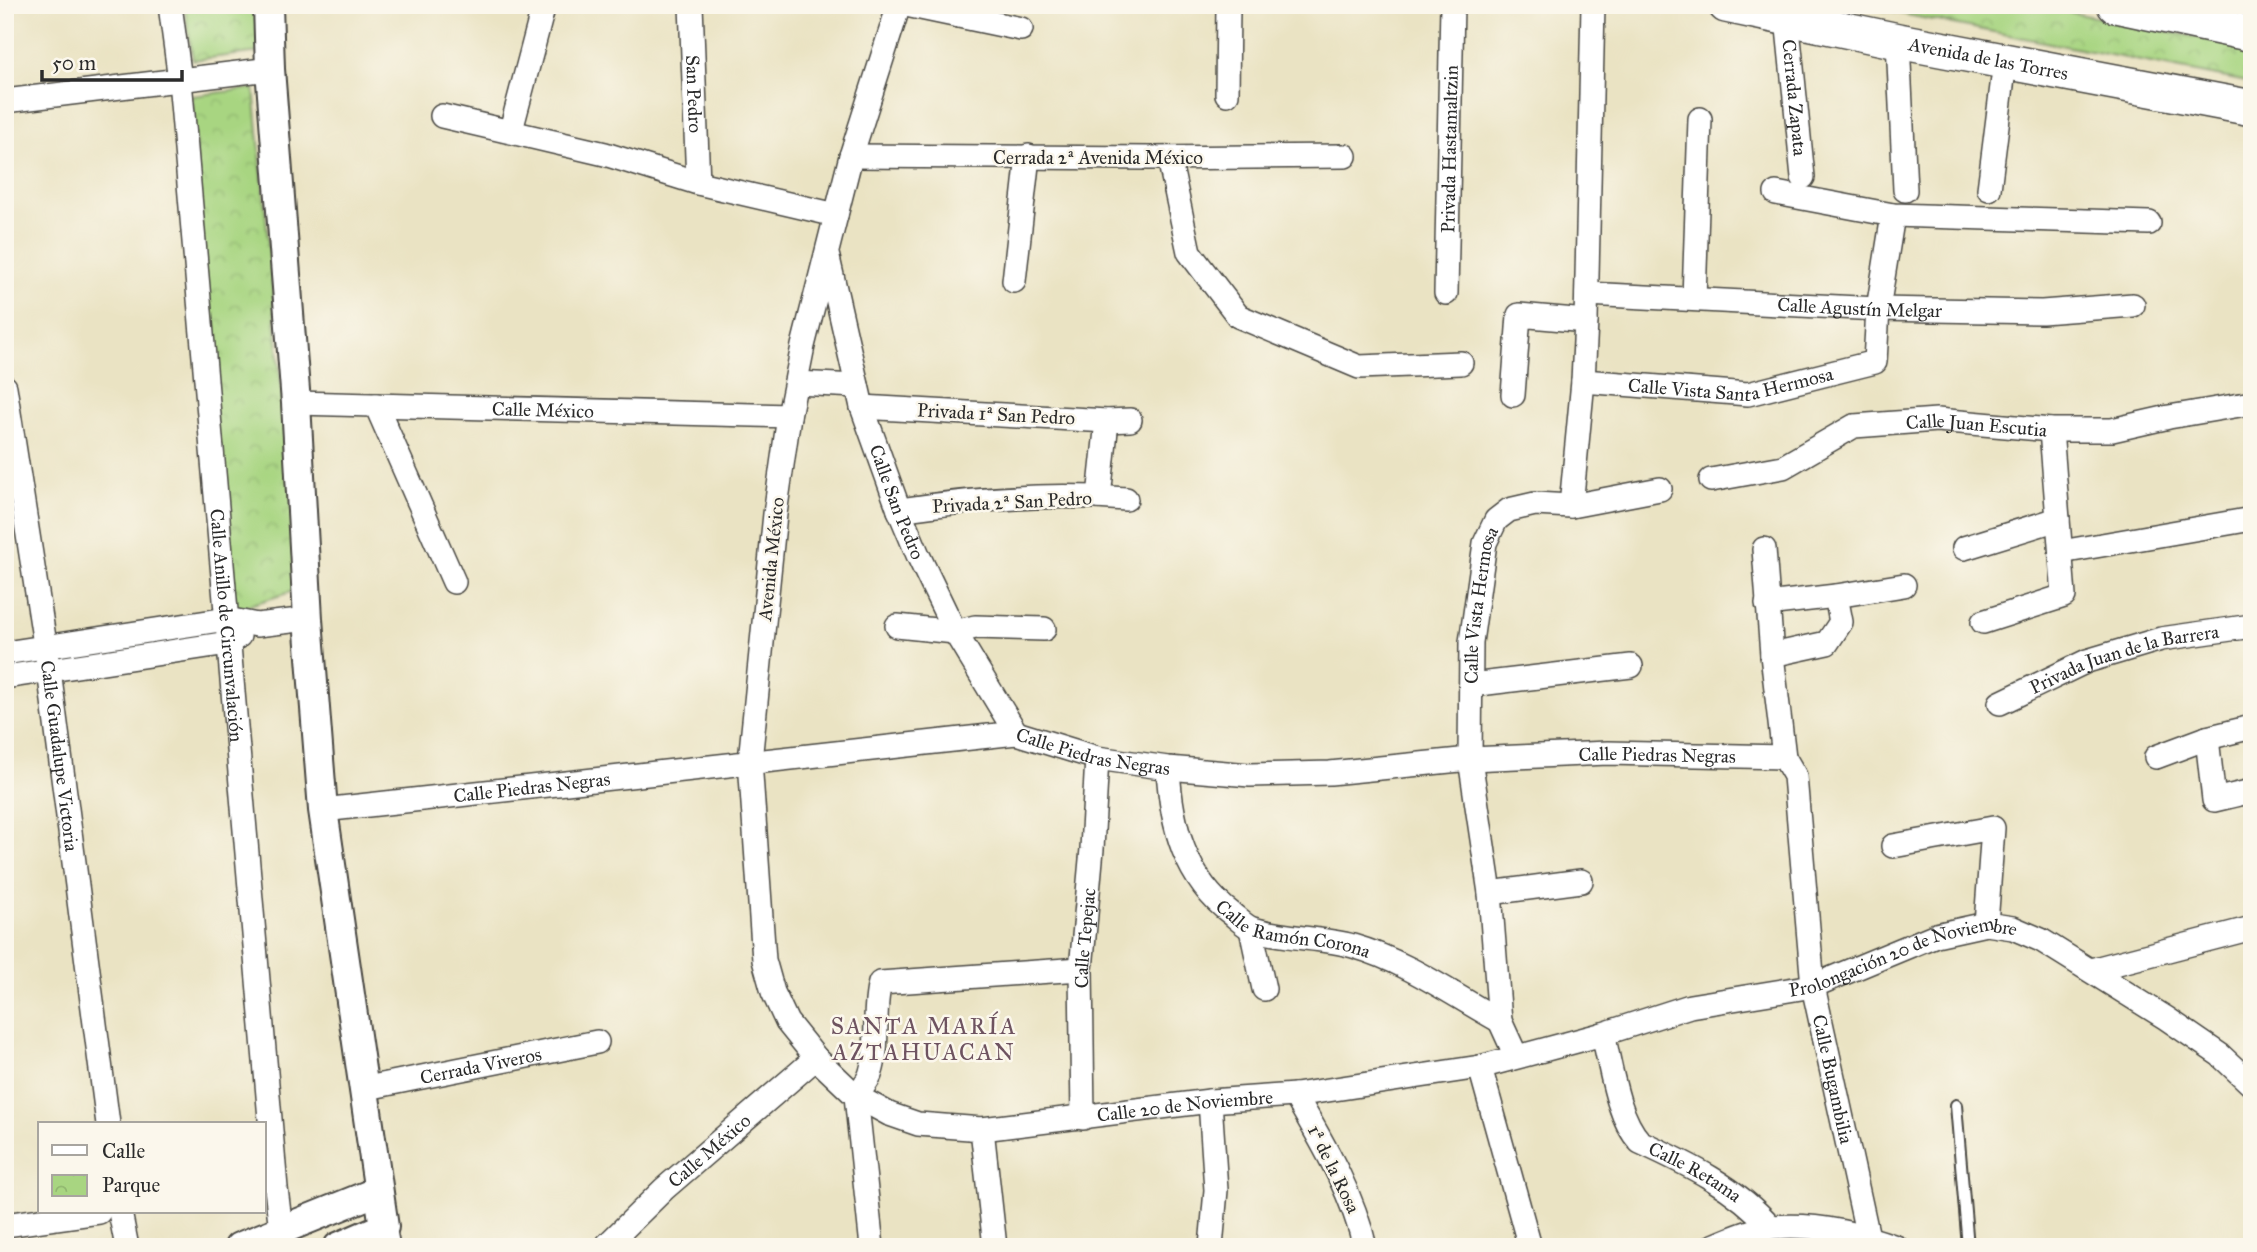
<svg xmlns="http://www.w3.org/2000/svg" width="2257" height="1252" font-family="'IM FELL Great Primer',serif">
	<style>
		.park { fill: url(#park-crowns); stroke: #6a8056; stroke-width: 2 }
		.lines { fill: none; stroke-linecap: round; stroke-linejoin: round }
		.service-casing { stroke: #484742; stroke-width: 14 }
		.minor-casing { stroke: #484742; stroke-width: 26 }
		.tertiary-casing { stroke: #484742; stroke-width: 32 }
		.primary-casing { stroke: #484742; stroke-width: 38 }
		.service { stroke: #fff; stroke-width: 10 }
		.minor { stroke: #fff; stroke-width: 23 }
		.tertiary { stroke: #fff; stroke-width: 28 }
		.primary { stroke: #fff; stroke-width: 35 }
		.labels { text-anchor: middle; dominant-baseline: central; stroke-width: 5; stroke-linejoin: round; paint-order: stroke }
		.street-label { font-size: 19px; fill: #2b2b2b; stroke: #fbf7ec }
		.quarter-label { font-size: 23px; letter-spacing: 2px; fill: #6e5360; stroke: #fbf7ec }
	</style>
	<defs>
		<pattern id="park-crowns" width="20" height="18" patternUnits="userSpaceOnUse" patternTransform="scale(1.75)"><rect width="20" height="18" fill="#a8d581"/><path d="M2 6a3 3 0 1 1 6 0M12 15a3 3 0 1 1 6 0" fill="none" stroke="#91b770"/></pattern>
	</defs>
	<rect width="100%" height="100%" fill="#fbf7ec"/>
	<filter id="ink" filterUnits="userSpaceOnUse"><feTurbulence type="fractalNoise" baseFrequency=".0143" numOctaves="2"/><feDisplacementMap in="SourceGraphic" scale="14" xChannelSelector="R" yChannelSelector="G"/><feConvolveMatrix kernelMatrix="1 2 1 2 8 2 1 2 1" color-interpolation-filters="sRGB"/></filter>
	<filter id="wash" filterUnits="userSpaceOnUse"><feTurbulence type="fractalNoise" baseFrequency=".00686" numOctaves="4" result="noise"/><feDisplacementMap in="SourceGraphic" scale="28" xChannelSelector="R" yChannelSelector="G"/><feGaussianBlur stdDeviation="1.57" result="paint"/><feColorMatrix in="noise" values="0 0 0 0 0 0 0 0 0 0 0 0 0 0 0 0 0 1.4 0 .05"/><feComposite in="paint" operator="in"/></filter>
	<g filter="url(#wash)">
		<rect width="100%" height="100%" fill="#eae3c3"/>
		<g class="park">
			<path d="M184 5H254L261 52 193 60Z"/>
			<path d="M1857 5H2033L2252 48V83Z"/>
			<path d="M254 88 300 589 228 612 192 96Z"/>
		</g>
	</g>
	<g filter="url(#ink)">
		<g class="lines">
			<defs>
				<path id="service" d="M1956 1105 1968 1247"/>
				<g id="minor">
					<path id="s1" d="M170 5 180 80 276 1188 283 1247"/>
					<path id="s2" d="M691 5 698 183"/>
					<path id="s3" d="M899 5 851 156 803 346 789 416 775 514 750 761 764 960 773 992 787 1022 816 1058 856 1096 889 1114 918 1124 982 1129 1210 1101 1295 1095 1480 1067 1603 1034 1690 1006 1813 986 1936 935 1986 924 2013 928 2041 940 2166 1018 2220 1055 2252 1085"/>
					<path d="M906 5 1021 29"/>
					<path id="s4" d="M1787 18 1803 177"/>
					<path d="M1898 41 1905 190"/>
					<path d="M1227 94 1228 5"/>
					<path d="M5 101 270 69"/>
					<path d="M442 116 605 154 698 183 836 215"/>
					<path d="M511 130 544 5"/>
					<path d="M851 156 1151 158 1345 156"/>
					<path d="M1169 158 1189 252 1238 316 1359 367 1461 363"/>
					<path d="M1989 189 2005 62"/>
					<path d="M1776 193 1893 215 2149 223"/>
					<path id="s5" d="M828 258 862 407 899 510 918 555 955 632 1016 733"/>
					<path d="M1014 281 1028 156"/>
					<path id="s6" d="M1446 293 1452 5"/>
					<path id="s7" d="M1587 294 1878 309 2042 312 2133 305"/>
					<path d="M1694 299 1700 119"/>
					<path id="s8" d="M1583 381 1748 394 1875 362 1878 309 1893 215"/>
					<path d="M796 383 857 386"/>
					<path id="s9" d="M5 387 49 670 108 1124"/>
					<path d="M1513 395 1519 315 1586 321"/>
					<path id="s10" d="M296 403 789 416"/>
					<path d="M376 405 454 582"/>
					<path d="M862 407 1107 421 1130 420"/>
					<path id="s11" d="M1711 480 1783 467 1854 426 1937 420 2051 430H2112L2169 417 2252 403"/>
					<path d="M1099 497 1107 421"/>
					<path d="M1571 506 1583 381 1586 321 1593 5"/>
					<path d="M899 510C972 499 1052 493 1126 499"/>
					<path d="M1964 548 2058 519"/>
					<path id="s12" d="M1764 549 1772 655 1784 757 1795 776 1813 986 1868 1237"/>
					<path d="M2061 552 2252 519"/>
					<path d="M1767 604 1836 596"/>
					<path d="M1983 622 2064 596 2051 430"/>
					<path d="M897 626 955 632 975 627 1044 629"/>
					<path d="M5 653 227 619 257 625 308 619"/>
					<path d="M1772 655 1827 643 1841 622 1836 596 1904 585"/>
					<path d="M5 677 228 643 239 636"/>
					<path d="M1471 685 1631 666"/>
					<path id="s13" d="M2000 703 2087 661 2161 639 2252 626"/>
					<path d="M2207 738 2214 800 2252 791"/>
					<path d="M2156 757 2207 738 2252 727"/>
					<path id="s14" d="M1168 768C1171 825 1185 879 1232 914 1238 919 1246 927 1253 929 1285 939 1321 937 1353 946 1406 961 1453 995 1500 1021"/>
					<path id="s15" d="M323 810 1016 733 1097 758 1168 768 1250 775 1330 773 1470 759 1608 753 1784 757"/>
					<path d="M1893 846 1993 828 1986 924"/>
					<path d="M1490 893 1581 881"/>
					<path d="M1251 929 1264 989"/>
					<path d="M2091 970 2252 928"/>
					<path id="s16" d="M1603 1034C1611 1067 1617 1117 1640 1142 1688 1164 1736 1187 1771 1227"/>
					<path id="s17" d="M1516 1056 1500 1021 1490 893 1470 759 1471 642 1485 543 1496 520 1509 510 1535 504 1571 506 1660 489"/>
					<path d="M1480 1067 1530 1247"/>
					<path id="s18" d="M362 1089 597 1042"/>
					<path d="M1295 1095C1323 1144 1352 1191 1365 1247"/>
					<path d="M856 1096C861 1089 869 1081 871 1072 880 1043 872 1012 880 983L1081 969"/>
					<path d="M856 1096 872 1247"/>
					<path d="M1210 1101 1216 1190 1211 1247"/>
					<path id="s19" d="M1083 1118 1081 969 1092 849 1097 758"/>
					<path d="M982 1129 995 1247"/>
					<path d="M120 1212 127 1247"/>
					<path d="M5 1225 99 1212"/>
					<path d="M384 1227 388 1247"/>
					<path id="s20" d="M605 1247 664 1189 816 1058"/>
					<path d="M1711 1247C1730 1239 1752 1229 1773 1227 1815 1223 1857 1233 1896 1247"/>
				</g>
				<g id="tertiary">
					<path d="M268 5 270 69 296 403 308 619 323 810 384 1227 338 1247"/>
					<path d="M239 1247 378 1191"/>
				</g>
				<g id="primary">
					<path id="s21" d="M1726 5 1898 41 2252 108"/>
					<path d="M2115 5 2252 34"/>
				</g>
			</defs>
			<use href="#service" class="service-casing"/>
			<use href="#minor" class="minor-casing"/>
			<use href="#tertiary" class="tertiary-casing"/>
			<use href="#primary" class="primary-casing"/>
			<use href="#service" class="service"/>
			<use href="#minor" class="minor"/>
			<use href="#tertiary" class="tertiary"/>
			<use href="#primary" class="primary"/>
		</g>
	</g>
	<g class="labels">
		<g class="street-label">
			<text stroke="none"><textPath href="#s21" startOffset="268">Avenida de las Torres</textPath></text>
			<text stroke="none"><textPath href="#s2" startOffset="89">San Pedro</textPath></text>
			<text stroke="none"><textPath href="#s4" startOffset="80">Cerrada Zapata</textPath></text>
			<text stroke="none"><textPath href="#s6" startOffset="144">Privada Hastamaltzin</textPath></text>
			<text x="1098" y="157">Cerrada 2ª Avenida México</text>
			<text stroke="none"><textPath href="#s7" startOffset="273">Calle Agustín Melgar</textPath></text>
			<text stroke="none"><textPath href="#s8" startOffset="149">Calle Vista Santa Hermosa</textPath></text>
			<text stroke="none"><textPath href="#s10" startOffset="247">Calle México</textPath></text>
			<text transform="translate(996 414) rotate(3)">Privada 1ª San Pedro</text>
			<text stroke="none"><textPath href="#s11" startOffset="278">Calle Juan Escutia</textPath></text>
			<text stroke="none"><textPath href="#s5" startOffset="254">Calle San Pedro</textPath></text>
			<text transform="translate(1012 502) rotate(-3)">Privada 2ª San Pedro</text>
			<text transform="translate(771 559) rotate(-84)">Avenida México</text>
			<text stroke="none"><textPath href="#s17" startOffset="457">Calle Vista Hermosa</textPath></text>
			<text stroke="none"><textPath href="#s1" startOffset="623">Calle Anillo de Circunvalación</textPath></text>
			<text stroke="none"><textPath href="#s13" startOffset="133">Privada Juan de la Barrera</textPath></text>
			<text stroke="none"><textPath href="#s15" startOffset="777">Calle Piedras Negras</textPath></text>
			<text stroke="none"><textPath href="#s9" startOffset="373">Calle Guadalupe Victoria</textPath></text>
			<text stroke="none"><textPath href="#s15" startOffset="1344">Calle Piedras Negras</textPath></text>
			<text stroke="none"><textPath href="#s15" startOffset="210">Calle Piedras Negras</textPath></text>
			<text stroke="none"><textPath href="#s14" startOffset="229">Calle Ramón Corona</textPath></text>
			<text stroke="none"><textPath href="#s19" startOffset="180">Calle Tepejac</textPath></text>
			<text stroke="none"><textPath href="#s3" startOffset="2214">Prolongación 20 de Noviembre</textPath></text>
			<text stroke="none"><textPath href="#s18" startOffset="121">Cerrada Viveros</textPath></text>
			<text stroke="none"><textPath href="#s12" startOffset="537">Calle Bugambilia</textPath></text>
			<text stroke="none"><textPath href="#s3" startOffset="1477">Calle 20 de Noviembre</textPath></text>
			<text stroke="none"><textPath href="#s20" startOffset="142">Calle México</textPath></text>
			<text transform="translate(1334 1169) rotate(64)">1ª de la Rosa</text>
			<text stroke="none"><textPath href="#s16" startOffset="178">Calle Retama</textPath></text>
		</g>
		<g class="quarter-label">
			<text x="924" y="1026">SANTA MARÍA<tspan x="924" dy="26">AZTAHUACAN</tspan></text>
		</g>
	</g>
	<rect width="2257" height="1252" fill="none" stroke="#fbf7ec" stroke-width="28"/>
	<rect x="38" y="1122" width="228" height="91" fill="#fbf7ec" stroke="#a8a59f" stroke-width="2"/>
	<rect x="52" y="1145" width="35" height="10" fill="#ffffff" stroke="#a8a59f" stroke-width="2"/>
	<text x="102" y="1158" font-size="21" fill="#2b2b2b">Calle</text>
	<rect x="52" y="1175" width="35" height="21" fill="url(#park-crowns)" stroke="#a8a59f" stroke-width="2"/>
	<text x="102" y="1192" font-size="21" fill="#2b2b2b">Parque</text>
	<path d="M42 70v10h140v-10" fill="none" stroke="#2b2b2b" stroke-width="3.5"/>
	<text x="52" y="70" font-size="21" fill="#2b2b2b" stroke="#fbf7ec" stroke-width="5" paint-order="stroke">50 m</text>
</svg>
